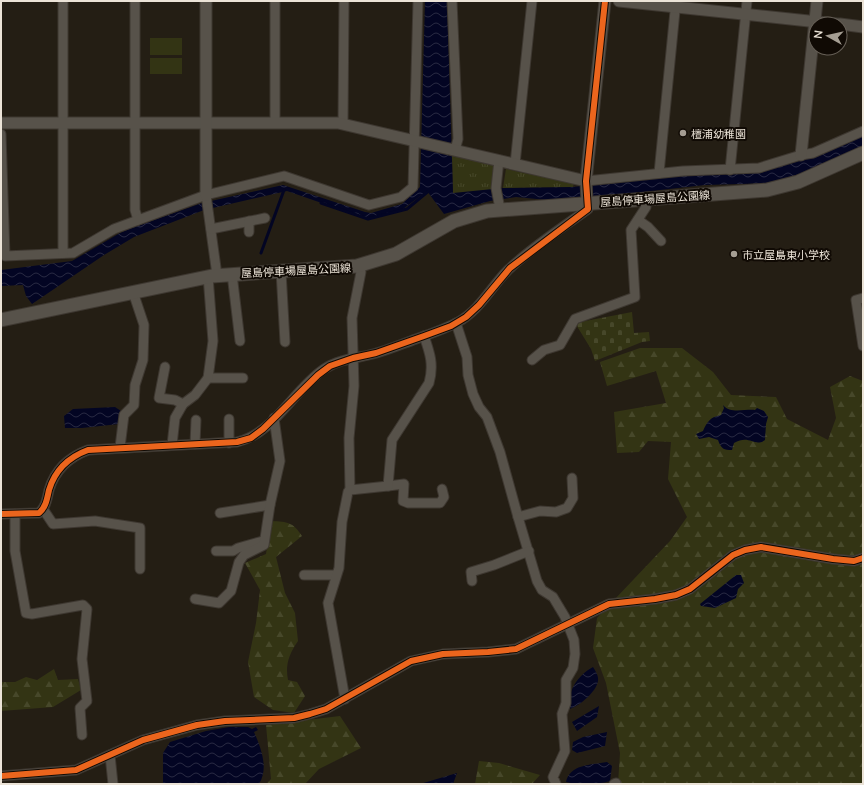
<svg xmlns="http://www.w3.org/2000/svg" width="864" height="785" font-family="Lato,'Noto Sans JP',sans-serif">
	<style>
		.forest { fill: url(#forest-firs) }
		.cemetery { fill: url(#cemetery-stones) }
		.park { fill: url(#park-tufts) }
		.pitch { fill: #333414 }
		.water { fill: url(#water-waves) }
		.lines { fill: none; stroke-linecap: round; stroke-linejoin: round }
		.stream { stroke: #030523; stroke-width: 3 }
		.minor-casing { stroke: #3e3831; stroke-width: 11 }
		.tertiary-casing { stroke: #3e3831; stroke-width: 13 }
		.secondary-casing { stroke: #3e3831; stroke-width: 15 }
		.minor { stroke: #57524a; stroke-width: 9 }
		.tertiary { stroke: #57524a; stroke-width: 11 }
		.secondary { stroke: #57524a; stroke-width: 13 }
		.cycleway-casing { stroke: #100a04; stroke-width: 8 }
		.cycleway { stroke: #eb651d; stroke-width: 6 }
		.poi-dot { fill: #a59e93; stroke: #100a04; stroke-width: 1.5 }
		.labels { text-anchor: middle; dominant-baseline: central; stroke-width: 4; stroke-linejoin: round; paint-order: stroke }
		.poi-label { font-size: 11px; fill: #ebe3d7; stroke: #100a04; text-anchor: start }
		.street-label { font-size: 11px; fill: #ebe3d7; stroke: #100a04 }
	</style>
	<defs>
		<pattern id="forest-firs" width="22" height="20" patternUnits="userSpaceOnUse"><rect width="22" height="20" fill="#333414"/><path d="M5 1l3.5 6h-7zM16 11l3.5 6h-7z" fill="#47482a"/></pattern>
		<pattern id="cemetery-stones" width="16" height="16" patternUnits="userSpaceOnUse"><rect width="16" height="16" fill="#333414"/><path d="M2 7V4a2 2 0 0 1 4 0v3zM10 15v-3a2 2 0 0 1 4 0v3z" fill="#47482a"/></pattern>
		<pattern id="park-tufts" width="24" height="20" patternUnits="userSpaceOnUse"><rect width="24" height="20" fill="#333414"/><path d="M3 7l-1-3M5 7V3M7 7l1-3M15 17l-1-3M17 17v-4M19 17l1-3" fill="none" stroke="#47482a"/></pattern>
		<pattern id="water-waves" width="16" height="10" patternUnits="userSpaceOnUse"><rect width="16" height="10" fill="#030523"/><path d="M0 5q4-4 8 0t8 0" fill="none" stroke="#282942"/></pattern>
	</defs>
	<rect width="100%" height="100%" fill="#241e14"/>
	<g class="forest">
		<path d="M640 348H682L713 372 731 395 776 397 787 419 828 440 836 418 830 387 850 376 863 381V784H618L620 753 606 683 593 648 597 618 670 541 687 517 668 479 671 442 648 441 639 452 617 453 614 412 666 403 656 371 607 386 600 362Z"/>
		<path d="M271 521C288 522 293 522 302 536L276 557 285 593 295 613 298 641C289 654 285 665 288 680L297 682 305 696 294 713 273 710 254 697 248 662 256 623 260 590 245 563 266 554Z"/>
		<path d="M54 669 58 680 78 679 81 690 53 707 1 711V682H15L26 677 37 680Z"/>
		<path d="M340 716 361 748 319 769 305 784H266L271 779 266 725Z"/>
		<path d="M479 761 499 763 540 775 532 784H475Z"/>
	</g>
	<path class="cemetery" d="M632 312 634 333 649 332 650 341 642 342 595 361 591 349 575 323Z"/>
	<g class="park">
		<path d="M452 155 495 165 493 190 453 194Z"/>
		<path d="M506 169 574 183 573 187 503 188Z"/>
	</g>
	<g class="pitch">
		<rect x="150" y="38" width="32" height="17"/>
		<rect x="150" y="58" width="32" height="16"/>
	</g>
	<g class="water">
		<path d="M425 1H447L453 193 503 188 573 187 782 164 803 160 863 134V146L805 172 772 183 705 185 579 199 547 200 516 197 490 201 444 214 427 191 403 209 370 218 362 217 287 191 204 210 134 237 104 255 32 304 26 296 23 285 1 286V270L72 261 120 233 132 228 202 203 283 185 365 212 371 213 402 204 420 187Z"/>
		<path d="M723 405C730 414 744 409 755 410L757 408 764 411 768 417 766 424 765 440C754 448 750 434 734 443L732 450C724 450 721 449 718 440L709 437 699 439 696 434 703 431C707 422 710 417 721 415L724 408Z"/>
		<path d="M115 407 121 411 119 424 82 428H65L64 416 73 409Z"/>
		<path d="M736 575H741L744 583 738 589 736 598 715 608 701 606 700 604Z"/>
		<path d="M593 667C595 670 598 675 598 678 600 689 579 707 569 709 568 690 577 676 593 667Z"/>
		<path d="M599 706 597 717 577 731 572 722Z"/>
		<path d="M229 727H248L252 729 256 727 258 730 254 732C261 748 269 768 259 784H163V753L170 742 206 731Z"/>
		<path d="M607 732 605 746 577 753 572 750 573 742 583 737Z"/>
		<path d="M607 762 612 766 610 781C597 785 579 785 566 782 570 764 591 765 607 762Z"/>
		<path d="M457 773 453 784H420Z"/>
	</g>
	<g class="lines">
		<g class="stream">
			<path d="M321 203 368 219 407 209 431 189"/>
			<path d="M261 253 284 190"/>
		</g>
		<defs>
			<g id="minor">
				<path d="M135 1V210L138 220"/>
				<path d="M452 1 458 139 455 150"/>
				<path d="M275 123V1"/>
				<path d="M343 124 344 1"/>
				<path d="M1 134 5 256 73 253 114 229 206 195 284 176 369 205 401 197 413 187 418 1"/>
				<path d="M499 160 496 188 500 209"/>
				<path d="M515 164 532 1"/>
				<path d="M730 170 747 1"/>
				<path d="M659 173 676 1"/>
				<path d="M586 181 683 171 759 168 801 155 813 153 863 131"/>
				<path d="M206 195 217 275"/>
				<path d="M638 220 648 227 661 241"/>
				<path d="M211 229 265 218"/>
				<path d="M249 232V221"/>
				<path d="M63 253V1"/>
				<path d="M281 271 285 342"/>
				<path d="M232 274 240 341"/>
				<path d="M863 298 856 300 863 346"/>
				<path d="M456 323 467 357 468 375 473 394 479 407 487 417 500 452 518 517 540 511 556 512 567 508 573 498 572 478"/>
				<path d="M532 360 544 350 560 345 575 319 635 297 631 230 646 207 645 199"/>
				<path d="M165 367 159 398 175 400 183 404"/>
				<path d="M208 378H243"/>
				<path d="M229 443V419"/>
				<path d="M195 444 196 420"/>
				<path d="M172 445 175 418 183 404 195 395 208 378 213 341 208 276"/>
				<path d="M120 447 124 415 134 405 135 385 143 360 144 325 133 292"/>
				<path d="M388 486 404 484 403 501 408 503H440L444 497 442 489"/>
				<path d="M350 490 349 438 354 386 352 318 361 272 359 266"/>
				<path d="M43 509 53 524 95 521 140 528V569"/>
				<path d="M220 513 270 505"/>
				<path d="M1 514 39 513C46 507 47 499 49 490 55 470 69 457 88 450L237 442C275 433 293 390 324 369 339 359 357 358 373 354 388 350 402 344 416 339 430 334 445 329 458 322 480 310 491 287 508 270 532 247 562 228 588 209L587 203"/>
				<path d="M15 514V551L26 613 32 614 83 605 87 609 82 659 87 701 80 708 82 735"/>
				<path d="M518 517 537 581 542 590 553 597 565 617 574 640 575 654 573 668 566 680V703L562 714 565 751 553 777 556 784"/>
				<path d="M216 551H233L238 548 263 541"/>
				<path d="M304 575H336"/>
				<path d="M472 581 471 572 494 565 529 551"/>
				<path d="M195 599 219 603 231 591 239 562 244 555 264 545 270 505 280 461 274 418"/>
				<path d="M345 699 328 603 339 568 342 522 348 492 350 490 388 486 392 440 429 383C434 365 430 353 424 336"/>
				<path d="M110 755 113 784"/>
				<path d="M1 776 76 770 143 740 197 725 225 721 294 718 310 714 326 709 411 661 443 654 488 652 516 649 609 604 655 599 676 595 690 589 733 555 745 550 761 547 833 559 854 561 863 558"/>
				<path d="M614 784 616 783"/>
			</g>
			<g id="tertiary">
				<path d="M619 1 837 24"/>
				<path d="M840 24 863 27"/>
				<path d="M1 123H338L586 181"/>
				<path d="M801 155 817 1"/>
				<path d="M206 195V1"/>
				<path d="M587 203 586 181 605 1"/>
			</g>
			<path id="secondary" d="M1 320 212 276 357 266 396 254 454 221 487 211 767 190 798 182 863 153"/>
		</defs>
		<use href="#minor" class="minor-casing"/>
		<use href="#tertiary" class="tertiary-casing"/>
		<use href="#secondary" class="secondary-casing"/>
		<use href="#minor" class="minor"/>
		<use href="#tertiary" class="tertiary"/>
		<use href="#secondary" class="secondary"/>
		<defs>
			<g id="cycleway">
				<path d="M1 514 39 513C46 507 47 499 49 490 55 470 69 457 88 450L237 442 251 438 263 429 318 375 330 366 353 358 376 353 424 336 451 326 466 317 479 305 510 268 588 209 586 181 605 1"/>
				<path d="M1 776 76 770 143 740 197 725 225 721 294 718 310 714 326 709 411 661 443 654 488 652 516 649 609 604 655 599 676 595 690 589 733 555 745 550 761 547 833 559 854 561 863 558"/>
			</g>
		</defs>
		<use href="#cycleway" class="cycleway-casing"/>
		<use href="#cycleway" class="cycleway"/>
	</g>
	<g class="poi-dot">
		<circle cx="683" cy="133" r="4"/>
		<circle cx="734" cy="254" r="4"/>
	</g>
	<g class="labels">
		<g class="poi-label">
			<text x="691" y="133">檀浦幼稚園</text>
			<text x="742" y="254">市立屋島東小学校</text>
		</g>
		<g class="street-label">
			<text transform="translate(655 198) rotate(-4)">屋島停車場屋島公園線</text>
			<text transform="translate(296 270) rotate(-3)">屋島停車場屋島公園線</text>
		</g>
	</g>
	<rect width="864" height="785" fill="none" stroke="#ebe3d7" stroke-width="4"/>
	<g transform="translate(828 36) rotate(278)"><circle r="19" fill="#100a04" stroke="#686158"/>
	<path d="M0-3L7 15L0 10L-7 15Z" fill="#a59e93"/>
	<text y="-6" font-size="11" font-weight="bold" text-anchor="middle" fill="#ebe3d7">N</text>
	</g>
</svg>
